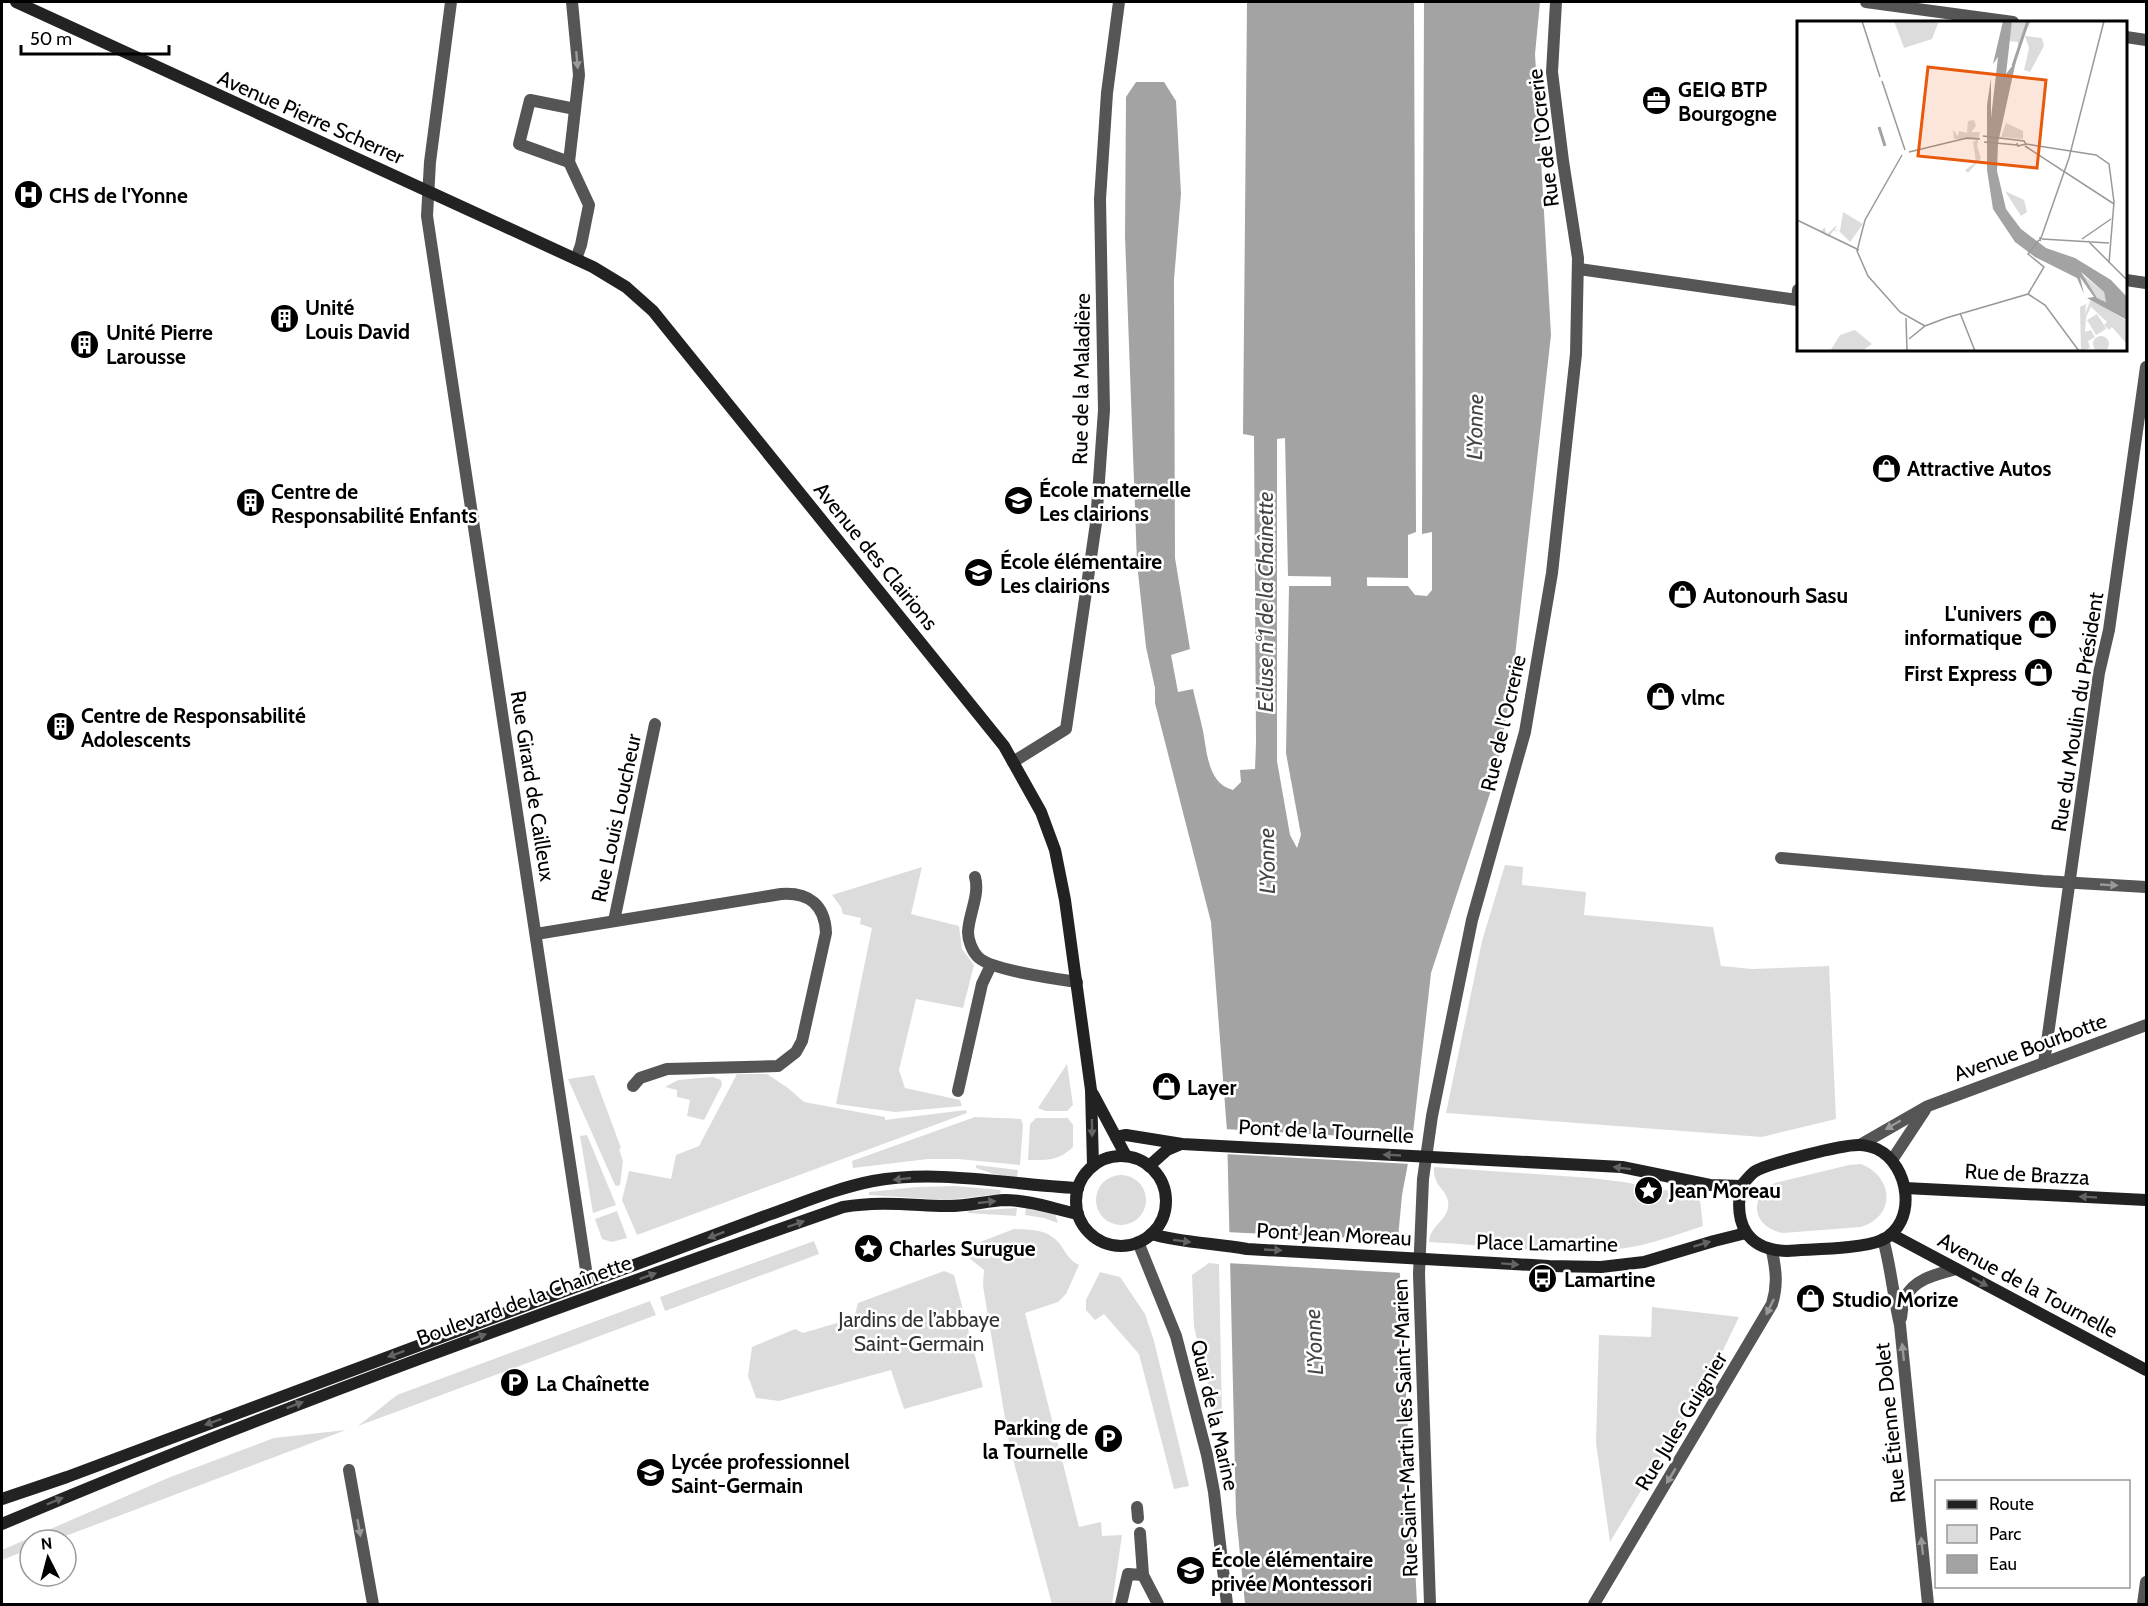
<svg xmlns="http://www.w3.org/2000/svg" width="2148" height="1606" font-family="Cabin,sans-serif">
	<style>
		.green { fill: #dcdcdc }
		.water { fill: #a3a3a3 }
		.pier { fill: #fff }
		.lines { fill: none; stroke-linecap: round; stroke-linejoin: round }
		.river { stroke: #a3a3a3; stroke-width: 36 }
		.street { stroke: #555; stroke-width: 12 }
		.secondary { stroke: #222; stroke-width: 12 }
		.oneway { fill: #999 }
		.oneway2 { fill: #646464 }
		.labels { text-anchor: middle; dominant-baseline: central; stroke-width: 5; stroke-linejoin: round; paint-order: stroke }
		.poi-label { font-size: 21px; font-weight: bold; fill: #000; stroke: #fff; text-anchor: start }
		.street-label { font-size: 21px; fill: #000; stroke: #fff }
		.park-label { font-size: 21px; fill: #333; stroke: #fff }
		.water-label { font-size: 22px; font-style: italic; fill: #444; stroke: #fff }
		.inset-river { fill: none; stroke: #a3a3a3; stroke-width: 3 }
		.inset-road { fill: none; stroke: #999; stroke-width: 1.5 }
		.view { fill: #e8590c; fill-opacity: 0.15; stroke: #e8590c; stroke-width: 3 }
		.inset-edge { fill: none; stroke: #000; stroke-width: 3 }
	</style>
	<rect width="100%" height="100%" fill="#fff"/>
	<g class="green">
		<path d="M1505 865 1523 867 1522 885 1586 892 1584 915 1713 927 1721 966 1752 969 1829 966 1836 1119 1762 1137 1446 1113 1482 941Z"/>
		<path d="M922 867 911 914 959 926 962 949 974 965 963 1008 916 999 899 1070 905 1088 960 1100 962 1106 895 1112 836 1104 872 928 860 924 861 918 843 914 841 907 832 895Z"/>
		<path d="M1067 1064 1073 1105 1067 1111H1045L1038 1108Z"/>
		<path d="M737 1074H767L788 1088 804 1102 885 1117V1120L966 1110 967 1113 637 1235 622 1200 629 1171 671 1179 676 1155 699 1146Z"/>
		<path d="M594 1075 621 1148 619 1149 623 1161 620 1185 617 1186 615 1185 568 1079Z"/>
		<path d="M713 1077 721 1080 722 1085 704 1120 687 1116 690 1100 677 1097V1090L665 1087 678 1080Z"/>
		<path d="M975 1117 1021 1119 1023 1124 1020 1165 958 1159H928L853 1168 852 1161Z"/>
		<path d="M1036 1118H1068L1073 1125V1147C1058 1161 1048 1160 1028 1160L1030 1124Z"/>
		<path d="M587 1135 616 1205 593 1213 580 1136Z"/>
		<path d="M1861 1164C1894 1177 1896 1216 1861 1227L1783 1233C1753 1228 1747 1197 1775 1183L1849 1165Z"/>
		<path d="M976 1165 1018 1170 1017 1178 1003 1177 976 1168Z"/>
		<path d="M1434 1167 1591 1178 1624 1182 1695 1196 1700 1201 1703 1226C1675 1235 1647 1246 1618 1249 1556 1256 1491 1245 1429 1242 1430 1224 1451 1220 1448 1201 1445 1187 1433 1187 1434 1167Z"/>
		<circle cx="1121" cy="1200" r="25"/>
		<path d="M955 1186 1001 1190 1000 1194 946 1200 869 1195V1192L917 1187Z"/>
		<path d="M1026 1207 1055 1214 1058 1223 1044 1218 1025 1215Z"/>
		<path d="M1017 1208 1016 1216 968 1213 969 1211Z"/>
		<path d="M617 1211 627 1238 612 1242 602 1239 595 1219Z"/>
		<path d="M1014 1229C1033 1230 1050 1229 1062 1247 1067 1255 1071 1261 1079 1265L1066 1294 1058 1302 1025 1313 1079 1527 1101 1522 1102 1536 1122 1535 1112 1604H1052L1010 1448 983 1286 984 1270 959 1250Z"/>
		<path d="M814 1241 819 1254 665 1311 660 1297Z"/>
		<path d="M1209 1263 1219 1264 1222 1418H1216L1194 1327 1192 1275Z"/>
		<path d="M944 1271 954 1275 983 1387 904 1409 891 1370 779 1401 756 1398 748 1376 752 1347 795 1329 803 1333 854 1318 858 1303Z"/>
		<path d="M1100 1272 1120 1277 1145 1314 1154 1341 1189 1486 1174 1489 1139 1354 1104 1314 1095 1320 1086 1310V1300Z"/>
		<path d="M650 1301 656 1315 358 1426 397 1395Z"/>
		<path d="M1652 1307 1739 1317 1713 1371 1610 1542 1596 1443 1599 1335 1651 1337Z"/>
		<path d="M346 1430 55 1540H30V1549L2 1560V1550L168 1478 274 1438Z"/>
	</g>
	<path class="water" d="M1247 2H1414L1416 532 1408 535V578L1288 576 1285 438 1277 439V761L1290 835 1297 848 1301 835 1286 753 1289 586H1408L1415 595 1427 596 1432 590V532L1422 534 1424 2H1540L1535 54 1551 335 1512 683 1496 775 1431 973 1412 1142 1402 1195 1398 1238 1417 1604H1245L1236 1514 1227 1131 1211 922 1155 703V688L1146 647 1137 563 1125 236 1126 97 1136 82H1164L1176 101 1181 194 1174 280 1175 558 1190 649 1171 655 1178 692 1193 689C1196 703 1200 717 1203 731 1207 752 1208 784 1233 790L1241 782 1240 770 1255 769 1256 743 1254 436 1243 434Z"/>
	<g class="pier">
		<path d="M1224 1129 1415 1140 1411 1164 1224 1154Z"/>
		<path d="M1225 1232 1401 1240 1403 1273 1226 1263Z"/>
	</g>
	<g class="lines">
		<path class="river" d="M1347 528 1351 635"/>
		<g class="street">
			<path d="M451 2 430 162 427 216 588 1283"/>
			<path d="M572 2 579 75 569 162 589 205 581 245 576 259"/>
			<path d="M1866 2 2013 22"/>
			<path d="M2126 37 2146 40"/>
			<path d="M569 162 519 144 530 100 575 109"/>
			<path d="M1579 269 1797 300 1798 290"/>
			<path d="M2126 280 2146 283"/>
			<path d="M1013 762 1066 729 1096 523 1104 410 1100 199 1107 93 1119 2"/>
			<path d="M1781 858 2043 881 2146 887"/>
			<path d="M975 877C980 895 969 913 968 932 968 940 972 951 978 957 990 970 1057 979 1077 982"/>
			<path d="M614 921 655 724"/>
			<path d="M536 934 781 894C809 892 825 905 826 933L802 1041 796 1052 778 1066 667 1069 640 1078 633 1086"/>
			<path d="M2044 1063 2099 673 2109 630 2146 367"/>
			<path d="M958 1091 982 984 991 965"/>
			<path d="M1860 1145 1928 1106 2146 1025"/>
			<path d="M1892 1160 1925 1110"/>
			<path d="M1883 1239C1891 1267 1893 1296 1900 1325L1928 1604"/>
			<path d="M1138 1242 1176 1336 1207 1455 1214 1492 1227 1604"/>
			<path d="M1901 1318C1902 1312 1902 1304 1905 1298 1914 1279 1937 1274 1956 1269"/>
			<path d="M349 1470 373 1604"/>
			<path d="M1137 1507 1138 1518"/>
			<path d="M1140 1533 1143 1575 1158 1604"/>
			<path d="M1121 1604 1128 1574 1143 1575"/>
			<path d="M1430 1604 1419 1274 1423 1179 1432 1116 1472 920 1525 732 1552 573 1576 354 1578 258 1563 161 1552 72 1556 2"/>
			<path d="M1594 1604 1772 1304C1778 1285 1776 1270 1772 1251"/>
			<path d="M2143 1604 2146 1582"/>
		</g>
		<g class="secondary">
			<path d="M16 2 593 267 626 287 653 311 1004 746 1041 812 1055 850 1065 900 1091 1090 1093 1165"/>
			<path d="M1093 1094 1126 1156"/>
			<path d="M1116 1137 1126 1135 1182 1144 1622 1167 1710 1185 1741 1186C1745 1182 1749 1176 1754 1172 1766 1164 1844 1144 1860 1145 1864 1145 1873 1147 1877 1149 1910 1165 1918 1223 1882 1240 1862 1249 1811 1249 1787 1251 1746 1250 1734 1223 1741 1186"/>
			<circle cx="1121" cy="1201" r="45"/>
			<path d="M1149 1166 1167 1150 1181 1144"/>
			<path d="M1905 1188 2146 1200"/>
			<path d="M1151 1234C1183 1243 1215 1243 1247 1249L1549 1266 1601 1267 1644 1262 1714 1241 1746 1233"/>
			<path d="M1891 1234 2146 1370"/>
			<path d="M2 1499 67 1477 768 1215C802 1203 837 1188 873 1181 940 1169 1010 1185 1078 1188"/>
			<path d="M2 1524C278 1407 560 1306 843 1207 879 1201 909 1205 945 1206 965 1207 985 1201 1005 1200 1029 1200 1054 1209 1078 1214"/>
		</g>
	</g>
	<defs><path id="oneway-solid" d="M-6-.8H1V-3.2L6.5 0L1 3.2V.8H-6Z" transform="scale(1.5)"/></defs>
	<g class="oneway">
		<use href="#oneway-solid" transform="translate(577 60) rotate(85)"/>
		<use href="#oneway-solid" transform="translate(2109 885) rotate(3)"/>
		<use href="#oneway-solid" transform="translate(1893 1125) rotate(150)"/>
		<use href="#oneway-solid" transform="translate(1770 1307) rotate(116)"/>
		<use href="#oneway-solid" transform="translate(1903 1352) rotate(-96)"/>
		<use href="#oneway-solid" transform="translate(1671 1476) rotate(121)"/>
		<use href="#oneway-solid" transform="translate(359 1528) rotate(80)"/>
		<use href="#oneway-solid" transform="translate(1922 1546) rotate(-96)"/>
	</g>
	<g class="oneway2">
		<use href="#oneway-solid" transform="translate(1092 1128) rotate(89)"/>
		<use href="#oneway-solid" transform="translate(1392 1155) rotate(-177)"/>
		<use href="#oneway-solid" transform="translate(1622 1168) rotate(-173)"/>
		<use href="#oneway-solid" transform="translate(902 1179) rotate(174)"/>
		<use href="#oneway-solid" transform="translate(2088 1197) rotate(-177)"/>
		<use href="#oneway-solid" transform="translate(987 1202) rotate(-6)"/>
		<use href="#oneway-solid" transform="translate(796 1224) rotate(-19)"/>
		<use href="#oneway-solid" transform="translate(716 1235) rotate(159)"/>
		<use href="#oneway-solid" transform="translate(1182 1241) rotate(7)"/>
		<use href="#oneway-solid" transform="translate(1702 1244) rotate(-17)"/>
		<use href="#oneway-solid" transform="translate(1273 1250) rotate(3)"/>
		<use href="#oneway-solid" transform="translate(1510 1264) rotate(4)"/>
		<use href="#oneway-solid" transform="translate(648 1276) rotate(-20)"/>
		<use href="#oneway-solid" transform="translate(1980 1282) rotate(28)"/>
		<use href="#oneway-solid" transform="translate(478 1337) rotate(-20)"/>
		<use href="#oneway-solid" transform="translate(396 1354) rotate(160)"/>
		<use href="#oneway-solid" transform="translate(295 1405) rotate(-21)"/>
		<use href="#oneway-solid" transform="translate(213 1422) rotate(160)"/>
		<use href="#oneway-solid" transform="translate(55 1501) rotate(-23)"/>
	</g>
	<defs>
		<symbol id="office-disc" viewBox="-11 -11 22 22"><circle r="9.5" fill="#000" stroke="#fff"/><path d="M-6-3h4V-5.5h4V-3h4V5H-6ZM-1-4.5V-3h2v-1.5ZM-6 0V1H6V0Z" fill="#fff"/></symbol>
		<symbol id="hospital-disc" viewBox="-11 -11 22 22"><circle r="9.5" fill="#000" stroke="#fff"/><path d="M-5-5h3v3.5h4V-5h3V5h-3V1.5h-4V5h-3Z" fill="#fff"/></symbol>
		<symbol id="building-disc" viewBox="-11 -11 22 22"><circle r="9.5" fill="#000" stroke="#fff"/><path d="M-4-6H4V6H1V3H-1V6H-4ZM-2.5-4.3h1.7v1.8h-1.7ZM.8-4.3h1.7v1.8H.8ZM-2.5-1h1.7V.8h-1.7ZM.8-1h1.7V.8H.8Z" fill="#fff"/></symbol>
		<symbol id="shop-disc" viewBox="-11 -11 22 22"><circle r="9.5" fill="#000" stroke="#fff"/><path d="M-5-2.5h2.3a2.7 3.5 0 0 1 5.4 0H5L5.5 6h-11ZM-1.5-2.5h3a1.5 2.3 0 0 0-3 0Z" fill="#fff"/></symbol>
		<symbol id="school-disc" viewBox="-11 -11 22 22"><circle r="9.5" fill="#000" stroke="#fff"/><path d="M0-5L7-2L0 1L-7-2ZM-4 1L0 2.5L4 1V4Q0 6-4 4Z" fill="#fff"/></symbol>
		<symbol id="sight-disc" viewBox="-11 -11 22 22"><circle r="9.5" fill="#000" stroke="#fff"/><path d="M0-6L1.8-2.2L6-1.7L2.9 1.2L3.7 5.4L0 3.3L-3.7 5.4L-2.9 1.2L-6-1.7L-1.8-2.2Z" fill="#fff"/></symbol>
		<symbol id="bus-disc" viewBox="-11 -11 22 22"><circle r="9.5" fill="#000" stroke="#fff"/><path d="M-5-6H5V4H4V6H2V4H-2V6H-4V4H-5ZM-3.5-4V0h7V-4ZM-3.5 1.2v1.5H-2V1.2ZM2 1.2v1.5H3.5V1.2Z" fill="#fff"/></symbol>
		<symbol id="parking-disc" viewBox="-11 -11 22 22"><circle r="9.5" fill="#000" stroke="#fff"/><path d="M-3.5-5.5H1a3.5 3.5 0 0 1 0 7H-1V5.5H-3.5ZM-1-3.4V-.6H.8a1.4 1.4 0 0 0 0-2.8Z" fill="#fff"/></symbol>
	</defs>
	<g fill-rule="evenodd">
		<use href="#office-disc" x="1640" y="84" width="33" height="33"/>
		<use href="#hospital-disc" x="12" y="178" width="33" height="33"/>
		<use href="#building-disc" x="268" y="302" width="33" height="33"/>
		<use href="#building-disc" x="68" y="328" width="33" height="33"/>
		<use href="#shop-disc" x="1870" y="452" width="33" height="33"/>
		<use href="#school-disc" x="1002" y="484" width="33" height="33"/>
		<use href="#building-disc" x="234" y="486" width="33" height="33"/>
		<use href="#school-disc" x="962" y="556" width="33" height="33"/>
		<use href="#shop-disc" x="1666" y="578" width="33" height="33"/>
		<use href="#shop-disc" x="2026" y="608" width="33" height="33"/>
		<use href="#shop-disc" x="2022" y="656" width="33" height="33"/>
		<use href="#shop-disc" x="1644" y="680" width="33" height="33"/>
		<use href="#building-disc" x="44" y="710" width="33" height="33"/>
		<use href="#shop-disc" x="1150" y="1070" width="33" height="33"/>
		<use href="#sight-disc" x="1632" y="1174" width="33" height="33"/>
		<use href="#sight-disc" x="852" y="1232" width="33" height="33"/>
		<use href="#bus-disc" x="1526" y="1262" width="33" height="33"/>
		<use href="#shop-disc" x="1794" y="1282" width="33" height="33"/>
		<use href="#parking-disc" x="498" y="1366" width="33" height="33"/>
		<use href="#parking-disc" x="1092" y="1422" width="33" height="33"/>
		<use href="#school-disc" x="634" y="1456" width="33" height="33"/>
		<use href="#school-disc" x="1174" y="1554" width="33" height="33"/>
	</g>
	<g class="labels">
		<g class="poi-label">
			<text x="1678" y="89">GEIQ BTP<tspan x="1678" dy="24">Bourgogne</tspan></text>
			<text x="49" y="195">CHS de l'Yonne</text>
			<text x="305" y="307">Unité<tspan x="305" dy="24">Louis David</tspan></text>
			<text x="106" y="332">Unité Pierre<tspan x="106" dy="24">Larousse</tspan></text>
			<text x="1907" y="468">Attractive Autos</text>
			<text x="1039" y="489">École maternelle<tspan x="1039" dy="24">Les clairions</tspan></text>
			<text x="271" y="491">Centre de<tspan x="271" dy="24">Responsabilité Enfants</tspan></text>
			<text x="1000" y="561">École élémentaire<tspan x="1000" dy="24">Les clairions</tspan></text>
			<text x="1703" y="595">Autonourh Sasu</text>
			<text x="2022" y="613" text-anchor="end">L'univers<tspan x="2022" dy="24">informatique</tspan></text>
			<text x="2017" y="673" text-anchor="end">First Express</text>
			<text x="1681" y="697">vlmc</text>
			<text x="81" y="715">Centre de Responsabilité<tspan x="81" dy="24">Adolescents</tspan></text>
			<text x="1187" y="1087">Layer</text>
			<text x="1669" y="1190">Jean Moreau</text>
			<text x="889" y="1248">Charles Surugue</text>
			<text x="1564" y="1279">Lamartine</text>
			<text x="1832" y="1299">Studio Morize</text>
			<text x="536" y="1383">La Chaînette</text>
			<text x="1088" y="1427" text-anchor="end">Parking de<tspan x="1088" dy="24">la Tournelle</tspan></text>
			<text x="671" y="1461">Lycée professionnel<tspan x="671" dy="24">Saint-Germain</tspan></text>
			<text x="1211" y="1559">École élémentaire<tspan x="1211" dy="24">privée Montessori</tspan></text>
		</g>
		<g class="street-label">
			<text transform="translate(311 117) rotate(24)">Avenue Pierre Scherrer</text>
			<text transform="translate(1543 138) rotate(-97)">Rue de l'Ocrerie</text>
			<text transform="translate(1081 379) rotate(-89)">Rue de la Maladière</text>
			<text transform="translate(876 556) rotate(51)">Avenue des Clairions</text>
			<text transform="translate(2077 712) rotate(-81)">Rue du Moulin du Président</text>
			<text transform="translate(1503 723) rotate(-77)">Rue de l'Ocrerie</text>
			<text transform="translate(533 786) rotate(81)">Rue Girard de Cailleux</text>
			<text transform="translate(616 818) rotate(-78)">Rue Louis Loucheur</text>
			<text transform="translate(2030 1047) rotate(-20)">Avenue Bourbotte</text>
			<text transform="translate(1326 1131) rotate(3)">Pont de la Tournelle</text>
			<text transform="translate(2027 1174) rotate(3)">Rue de Brazza</text>
			<text transform="translate(1334 1234) rotate(3)">Pont Jean Moreau</text>
			<text transform="translate(1547 1243) rotate(1)">Place Lamartine</text>
			<text transform="translate(2028 1285) rotate(28)">Avenue de la Tournelle</text>
			<text transform="translate(524 1300) rotate(-20)">Boulevard de la Chaînette</text>
			<text transform="translate(1215 1415) rotate(77)">Quai de la Marine</text>
			<text transform="translate(1681 1421) rotate(-59)">Rue Jules Guignier</text>
			<text transform="translate(1890 1423) rotate(-96)">Rue Étienne Dolet</text>
			<text transform="translate(1405 1428) rotate(-92)">Rue Saint-Martin les Saint-Marien</text>
		</g>
		<g class="park-label">
			<text x="919" y="1319">Jardins de l’abbaye<tspan x="919" dy="24">Saint-Germain</tspan></text>
		</g>
		<g class="water-label">
			<text transform="translate(1475 427) rotate(-89)">L'Yonne</text>
			<text transform="translate(1265 602) rotate(-90)">Ecluse n°1 de la Chaînette</text>
			<text transform="translate(1267 861) rotate(-91)">L'Yonne</text>
			<text transform="translate(1314 1342) rotate(-93)">L'Yonne</text>
		</g>
	</g>
	<g transform="translate(1797 21)">
		<rect width="330" height="330" fill="#fff"/>
		<path d="M97 0H142L135 18 107 27ZM215 0H234L221 27V21L212 20ZM228 15 245 17 247 25 233 51 227 49 232 27ZM177 99 179 105 174 111H183L180 125 184 137 171 152 168 149 179 141 176 121 180 119 157 118 156 109 161 115 162 110 170 112 171 100ZM209 102 226 110V118L204 116ZM208 170 227 179 234 207 230 191 224 195ZM46 191 66 203 53 221 42 210H39L37 209 32 216 23 211 28 206 29 214 40 204 38 209 43 210ZM283 252 307 271 309 281 300 277ZM294 278 330 300V323L315 306 312 309 307 304 309 308 299 314 290 299 300 293 307 304 310 301 294 286 289 296 288 311 294 309 298 316 291 320 293 327 284 330 283 286 289 283 288 293ZM58 309 75 323 65 330H33L43 314ZM296 323a8 8 0 1 1 16 0a8 8 0 1 1-16 0Z" fill="#dcdcdc"/>
		<path d="M206 0H215L209 53 219 40 201 122 200 150 209 188 224 208 249 227 278 237 314 259 330 276V299L290 277 297 276 283 256 287 273 280 257 238 236 218 221 196 188 190 149V84L194 57V97L201 36 196 43ZM284 251 307 271 309 281 300 277Z" fill="#a3a3a3" fill-rule="evenodd"/>
		<path class="inset-river" d="M216 45 231 0M82 106 88 125"/>
		<path class="inset-road" d="M65 0 83 56M85 60 108 129M186 115 227 120 229 123 221 125 220 122M187 121 220 124M229 123 299 134 312 143 317 181 312 242M228 125 317 183M112 131 170 117 183 118M105 134 68 199 60 230 71 255 103 291 128 305M0 199 62 229M243 216V220L272 137 307 0M245 218 312 222M285 218 314 198M291 220 330 259M231 273 248 284 282 330M163 292 178 330M109 297 110 330M112 318 128 305 149 297 231 273 247 246 231 233 242 219"/>
		<path class="view" d="M131 46 249 59 240 147 121 135Z"/>
		<rect width="330" height="330" class="inset-edge"/>
	</g>
	<rect width="2148" height="1606" fill="none" stroke="#000000" stroke-width="6"/>
	<rect x="1935" y="1480" width="195" height="108" fill="#ffffff" stroke="#999999" stroke-width="1.5"/>
	<rect x="1947" y="1500" width="30" height="9" fill="#222222" stroke="#999999" stroke-width="1.5"/>
	<text x="1989" y="1510" font-size="18" fill="#000000">Route</text>
	<rect x="1947" y="1525" width="30" height="18" fill="#dcdcdc" stroke="#999999" stroke-width="1.5"/>
	<text x="1989" y="1540" font-size="18" fill="#000000">Parc</text>
	<rect x="1947" y="1555" width="30" height="18" fill="#a3a3a3" stroke="#999999" stroke-width="1.5"/>
	<text x="1989" y="1570" font-size="18" fill="#000000">Eau</text>
	<g transform="translate(48 1558) rotate(354)"><circle r="28" fill="#ffffff" stroke="#999999" stroke-width="1.5"/>
	<path d="M0-4.5L10 22L0 15L-10 22Z" fill="#000000"/>
	<text y="-9" font-size="16" font-weight="bold" text-anchor="middle" fill="#000000">N</text>
	</g>
	<path d="M21 45v9h148v-9" fill="none" stroke="#000000" stroke-width="3"/>
	<text x="30" y="45" font-size="18" fill="#000000" stroke="#ffffff" stroke-width="4.5" paint-order="stroke">50 m</text>
</svg>
